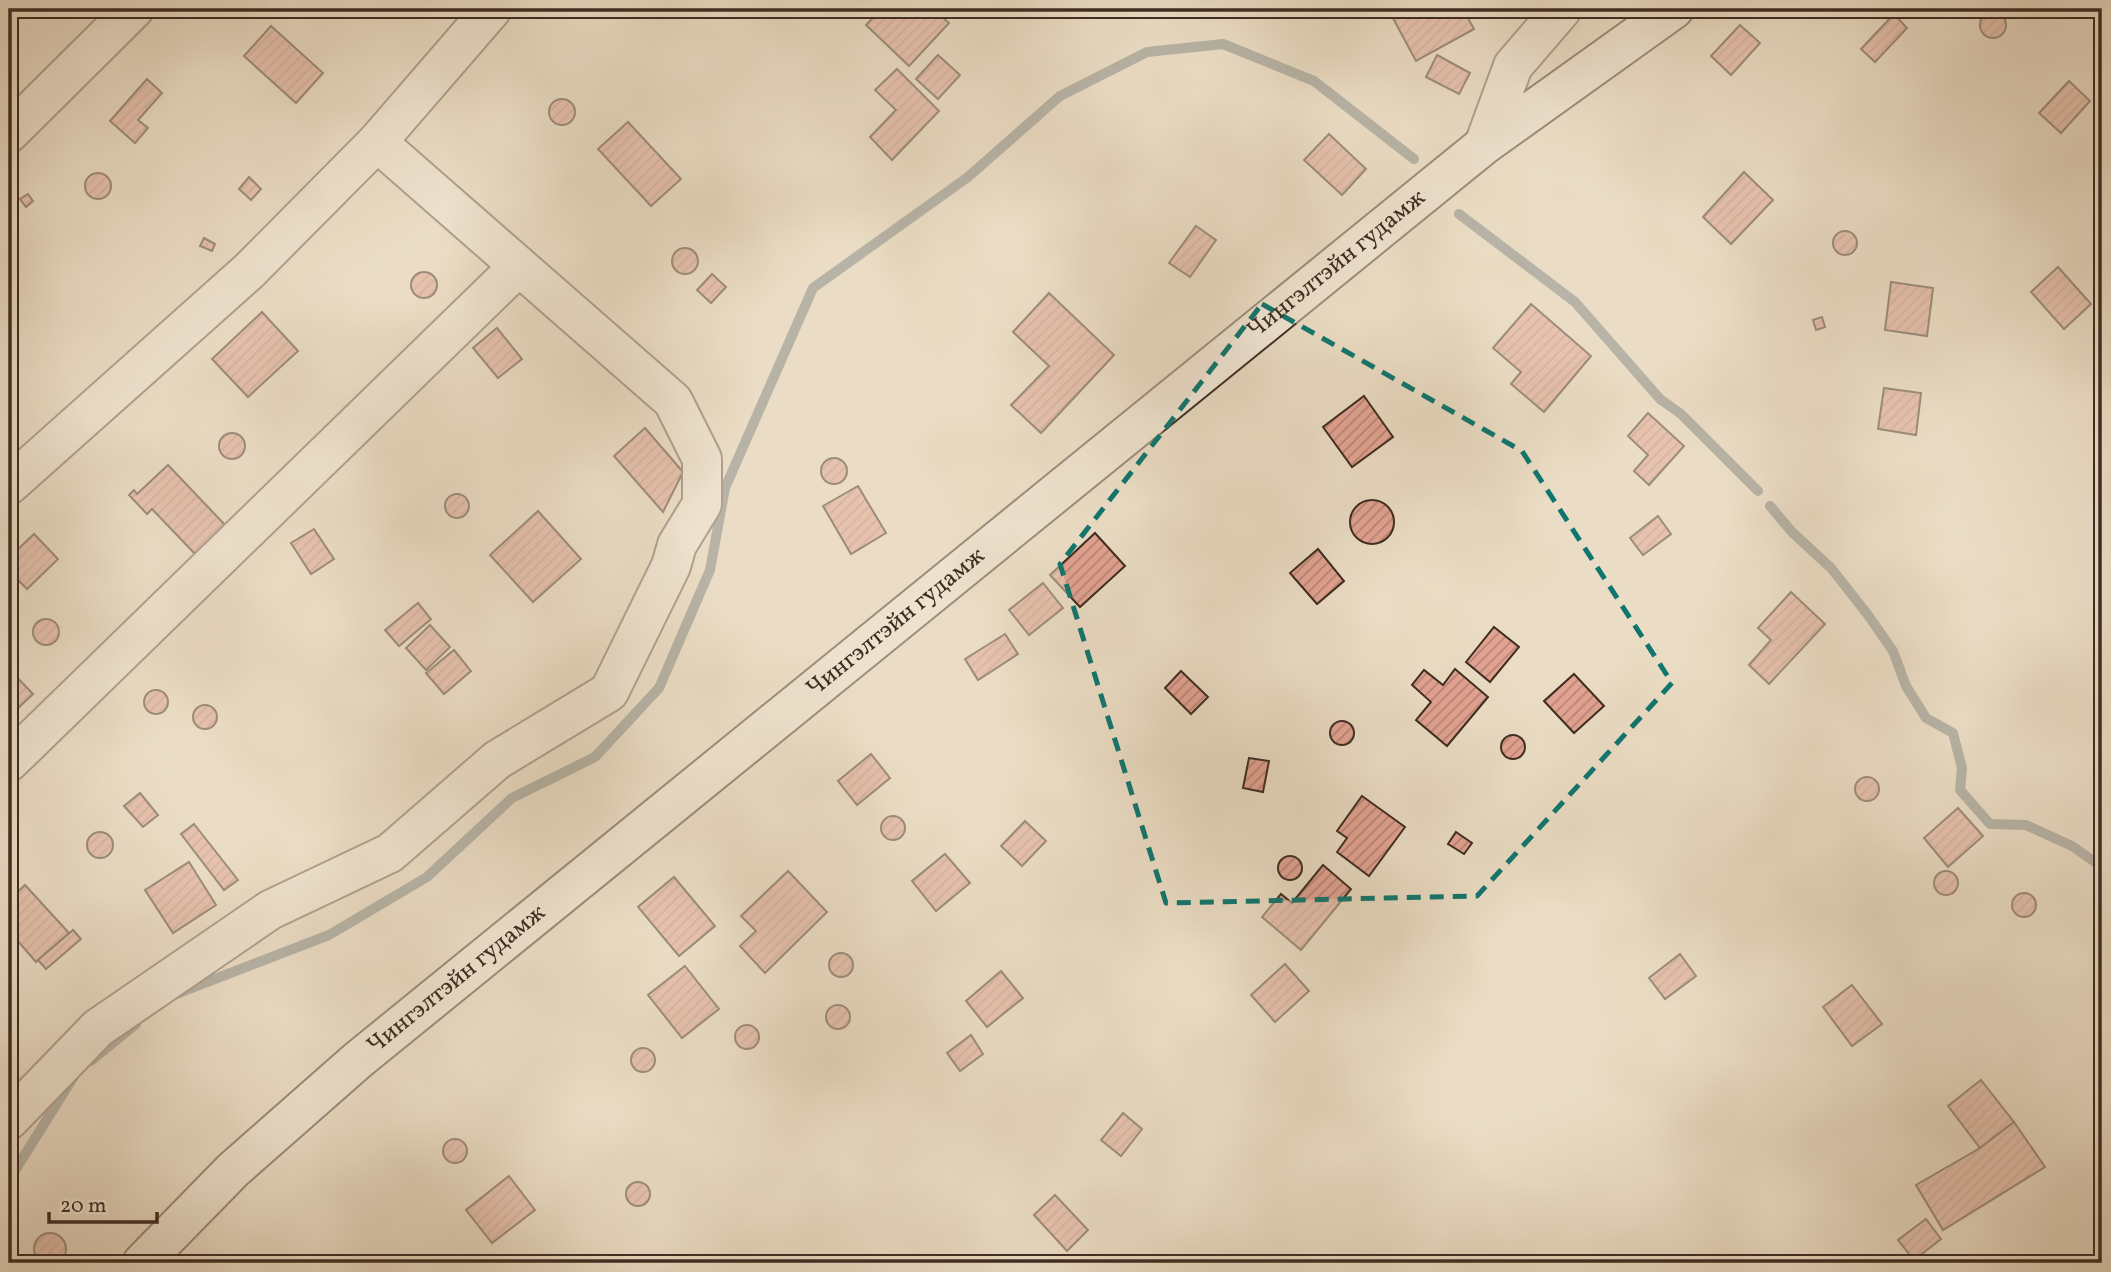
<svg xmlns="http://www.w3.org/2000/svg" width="2111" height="1272" font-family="Vollkorn,serif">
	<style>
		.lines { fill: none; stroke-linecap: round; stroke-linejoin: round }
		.stream { stroke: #788081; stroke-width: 10 }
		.building { fill: url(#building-hatch); stroke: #3e2c22; stroke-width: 2 }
		.minor-casing { stroke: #69584b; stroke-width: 42 }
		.secondary-casing { stroke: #3e2c22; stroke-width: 42 }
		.minor { stroke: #f2e9d9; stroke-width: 38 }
		.secondary { stroke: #f2e9d9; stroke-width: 38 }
		.marked { fill: none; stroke: #0f766e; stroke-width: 5; stroke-dasharray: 14 9; stroke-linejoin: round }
		.labels { text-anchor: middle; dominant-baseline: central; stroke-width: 5; stroke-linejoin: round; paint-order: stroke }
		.street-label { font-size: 24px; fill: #3e2c22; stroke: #f2e9d9 }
	</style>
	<defs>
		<pattern id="building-hatch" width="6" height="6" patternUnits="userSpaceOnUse" patternTransform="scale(1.75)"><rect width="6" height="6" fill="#e3a392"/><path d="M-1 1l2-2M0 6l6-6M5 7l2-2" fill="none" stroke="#b98577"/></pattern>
	</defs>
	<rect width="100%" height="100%" fill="#ebddc5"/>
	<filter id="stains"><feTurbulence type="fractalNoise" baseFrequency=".00286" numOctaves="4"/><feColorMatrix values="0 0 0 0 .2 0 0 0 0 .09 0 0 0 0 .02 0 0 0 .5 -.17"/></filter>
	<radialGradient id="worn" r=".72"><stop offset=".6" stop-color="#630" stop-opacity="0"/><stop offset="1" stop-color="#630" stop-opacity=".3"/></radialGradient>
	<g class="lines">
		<g class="stream">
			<path d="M1459 214 1575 302 1660 399 1681 414 1758 491"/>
			<path d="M1770 506 1792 532 1831 568 1868 615 1893 651 1906 686 1926 718 1953 733 1962 768 1960 790 1990 824 2026 825 2072 846 2102 867"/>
			<path d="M176 994 329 935 427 877 512 798 595 757 659 688 710 570 725 488 813 288 968 177 1060 96 1147 52 1223 44 1314 81 1414 159"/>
			<path d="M91 1061 136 1024"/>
			<path d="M9 1180 74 1076"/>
		</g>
	</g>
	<g class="building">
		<path d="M881 9H933L949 23 909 66 866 25Z"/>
		<path d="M1388 9H1463L1474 29 1416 61Z"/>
		<circle cx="1993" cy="25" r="13"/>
		<path d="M1894 14 1907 28 1875 62 1861 49Z"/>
		<path d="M1740 25 1760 43 1731 75 1711 56Z"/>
		<path d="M271 26 323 73 296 103 244 56Z"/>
		<path d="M938 55 960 75 938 99 916 79Z"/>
		<path d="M1437 55 1470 73 1459 94 1426 77Z"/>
		<path d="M897 69 939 111 892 160 870 137 896 110 875 90Z"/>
		<path d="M147 79 162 93 138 120 148 128 135 143 110 121Z"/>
		<path d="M2069 81 2090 101 2061 133 2039 113Z"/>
		<circle cx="562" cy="112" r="13"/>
		<path d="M628 122 681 179 651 206 598 149Z"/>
		<path d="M1329 134 1366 169 1342 195 1304 160Z"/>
		<path d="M1744 172 1773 200 1731 244 1703 217Z"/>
		<circle cx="98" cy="186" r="13"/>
		<path d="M249 177 261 189 251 200 239 189Z"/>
		<path d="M28 194 33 201 26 207 20 199Z"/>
		<path d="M1196 226 1216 240 1190 277 1169 263Z"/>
		<circle cx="1845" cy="243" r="12"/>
		<path d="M204 238 215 244 212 251 200 246Z"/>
		<circle cx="685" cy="261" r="13"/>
		<path d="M2058 267 2091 304 2064 329 2031 292Z"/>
		<circle cx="424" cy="285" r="13"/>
		<path d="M712 274 726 287 711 303 697 290Z"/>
		<path d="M1891 282 1933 288 1927 336 1885 330Z"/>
		<path d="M1049 293 1114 355 1041 433 1011 405 1049 366 1013 332Z"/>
		<path d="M1531 304 1591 356 1544 412 1511 384 1521 372 1493 348Z"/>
		<path d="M262 312 298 351 248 397 212 359Z"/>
		<path d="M1822 317 1825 327 1816 330 1813 320Z"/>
		<path d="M497 328 522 359 498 378 473 348Z"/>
		<path d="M1884 388 1921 393 1916 435 1878 429Z"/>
		<path d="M1364 396 1393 437 1352 467 1323 427Z"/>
		<path d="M1648 413 1684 446 1649 485 1634 471 1648 455 1628 436Z"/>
		<path d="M645 428 683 472 663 512 614 456Z"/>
		<circle cx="232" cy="446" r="13"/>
		<circle cx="834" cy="471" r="13"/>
		<path d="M168 465 227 527 197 556 152 509 147 514 129 495 134 490 137 494Z"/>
		<path d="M858 486 886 533 851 554 823 506Z"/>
		<circle cx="457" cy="506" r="12"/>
		<circle cx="1372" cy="522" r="22"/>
		<path d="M538 511 581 559 533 602 490 555Z"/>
		<path d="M1658 516 1671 534 1643 555 1630 538Z"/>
		<path d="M314 529 334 559 311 574 291 543Z"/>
		<path d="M1095 533 1125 566 1080 607 1050 575Z"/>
		<path d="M34 534 58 559 27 589 9 571V558Z"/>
		<path d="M1318 549 1344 581 1317 604 1290 573Z"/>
		<path d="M1043 583 1063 608 1029 635 1009 610Z"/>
		<path d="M1791 592 1825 624 1769 684 1749 665 1771 640 1758 628Z"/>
		<path d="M418 603 431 619 399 646 385 630Z"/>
		<circle cx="46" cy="632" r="13"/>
		<path d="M430 625 450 647 426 670 406 648Z"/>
		<path d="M1494 627 1519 647 1490 682 1466 662Z"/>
		<path d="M1005 634 1018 654 978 680 965 659Z"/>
		<path d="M454 650 471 671 444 694 426 673Z"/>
		<path d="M9 669 33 694 14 712 9 706Z"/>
		<path d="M1455 669 1488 697 1447 746 1416 720 1431 702 1412 685 1424 670 1443 685Z"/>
		<path d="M1181 671 1208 697 1191 714 1165 688Z"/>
		<path d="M1574 674 1604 706 1574 733 1544 701Z"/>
		<circle cx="156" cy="702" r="12"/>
		<circle cx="205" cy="717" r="12"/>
		<circle cx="1342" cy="733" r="12"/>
		<circle cx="1513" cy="747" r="12"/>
		<path d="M871 754 890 778 857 805 838 781Z"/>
		<path d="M1249 758 1269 761 1263 792 1243 788Z"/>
		<circle cx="1867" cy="789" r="12"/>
		<path d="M140 793 158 815 143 827 124 806Z"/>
		<path d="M1362 796 1405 827 1369 876 1337 852 1347 838 1337 831Z"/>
		<path d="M1958 808 1983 836 1948 867 1924 838Z"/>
		<circle cx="893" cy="828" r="12"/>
		<path d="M1025 821 1046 841 1022 866 1001 846Z"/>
		<path d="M194 824 238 880 224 890 181 834Z"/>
		<circle cx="100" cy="845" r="13"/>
		<path d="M1456 832 1472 843 1464 854 1448 844Z"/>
		<path d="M945 854 970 883 936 911 912 881Z"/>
		<circle cx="1290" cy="868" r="12"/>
		<path d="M189 862 216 905 173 933 145 890Z"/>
		<path d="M1323 865 1351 889 1301 950 1262 917 1281 894 1292 903Z"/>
		<path d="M788 871 827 912 765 973 740 946 756 931 741 916Z"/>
		<circle cx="1946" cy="883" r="12"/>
		<path d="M674 877 715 926 679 956 638 907Z"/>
		<path d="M25 885 69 933 36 962 9 931V900Z"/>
		<circle cx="2024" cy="905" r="12"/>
		<path d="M73 930 81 939 46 969 38 960Z"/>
		<circle cx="841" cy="965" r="12"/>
		<path d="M1680 954 1696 976 1665 999 1649 978Z"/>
		<path d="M1285 964 1309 991 1275 1022 1251 995Z"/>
		<path d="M685 966 719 1009 682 1038 648 995Z"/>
		<path d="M1001 971 1023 998 987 1027 966 1001Z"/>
		<path d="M1852 985 1882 1024 1852 1046 1823 1007Z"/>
		<circle cx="838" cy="1017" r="12"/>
		<circle cx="747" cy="1037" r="12"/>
		<path d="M971 1035 983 1054 960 1071 947 1053Z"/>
		<circle cx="643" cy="1060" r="12"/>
		<path d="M1981 1080 2014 1122 1980 1148 1948 1106Z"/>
		<path d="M1123 1113 1142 1129 1121 1156 1101 1140Z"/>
		<path d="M2014 1122 2045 1167 1943 1230 1916 1185 1980 1148Z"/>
		<circle cx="455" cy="1151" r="12"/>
		<path d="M509 1176 535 1210 492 1243 466 1210Z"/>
		<circle cx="638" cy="1194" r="12"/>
		<path d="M1055 1195 1088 1230 1067 1251 1034 1215Z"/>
		<path d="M1926 1219 1941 1239 1914 1260 1898 1240Z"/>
		<circle cx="50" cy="1249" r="16"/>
	</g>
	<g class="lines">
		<defs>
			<g id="minor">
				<path d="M9 133 134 9"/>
				<path d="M1484 145 1513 66 1562 9"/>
				<path d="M9 485 249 271 377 142 492 9"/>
				<path d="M9 762 518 267"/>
				<path d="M9 1120 98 1028 270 910 390 853 497 760 609 692 671 566 677 545 702 504V459L673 401 377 142"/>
			</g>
			<g id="secondary">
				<path id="s1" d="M142 1263 233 1170 358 1060 1484 145 1674 9"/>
			</g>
		</defs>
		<use href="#minor" class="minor-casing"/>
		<use href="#secondary" class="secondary-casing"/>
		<use href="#minor" class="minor"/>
		<use href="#secondary" class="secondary"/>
	</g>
	<path d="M0 0H2111V1272H0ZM1262 304 1522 451 1672 683 1477 896 1166 903 1060 564Z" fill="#ebddc5" fill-opacity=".55" fill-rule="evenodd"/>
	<path class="marked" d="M1262 304 1522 451 1672 683 1477 896 1166 903 1060 564Z"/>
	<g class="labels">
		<g class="street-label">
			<text stroke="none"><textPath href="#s1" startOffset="1558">Чингэлтэйн гудамж</textPath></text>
			<text stroke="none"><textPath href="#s1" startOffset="990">Чингэлтэйн гудамж</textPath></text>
			<text stroke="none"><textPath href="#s1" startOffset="424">Чингэлтэйн гудамж</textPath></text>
		</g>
	</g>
	<rect width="2111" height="1272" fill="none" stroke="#ebddc5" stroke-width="35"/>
	<rect x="10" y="10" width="2090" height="1251" fill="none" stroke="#3e2c22" stroke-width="3.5"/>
	<rect x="18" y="18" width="2076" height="1237" fill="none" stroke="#3e2c22" stroke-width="2"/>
	<path d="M49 1212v10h108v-10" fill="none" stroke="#3e2c22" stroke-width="3.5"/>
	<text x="60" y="1212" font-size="21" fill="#3e2c22" stroke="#f2e9d9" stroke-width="5" paint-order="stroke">20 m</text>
	<rect width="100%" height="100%" filter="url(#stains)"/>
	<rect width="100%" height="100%" fill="url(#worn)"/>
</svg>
